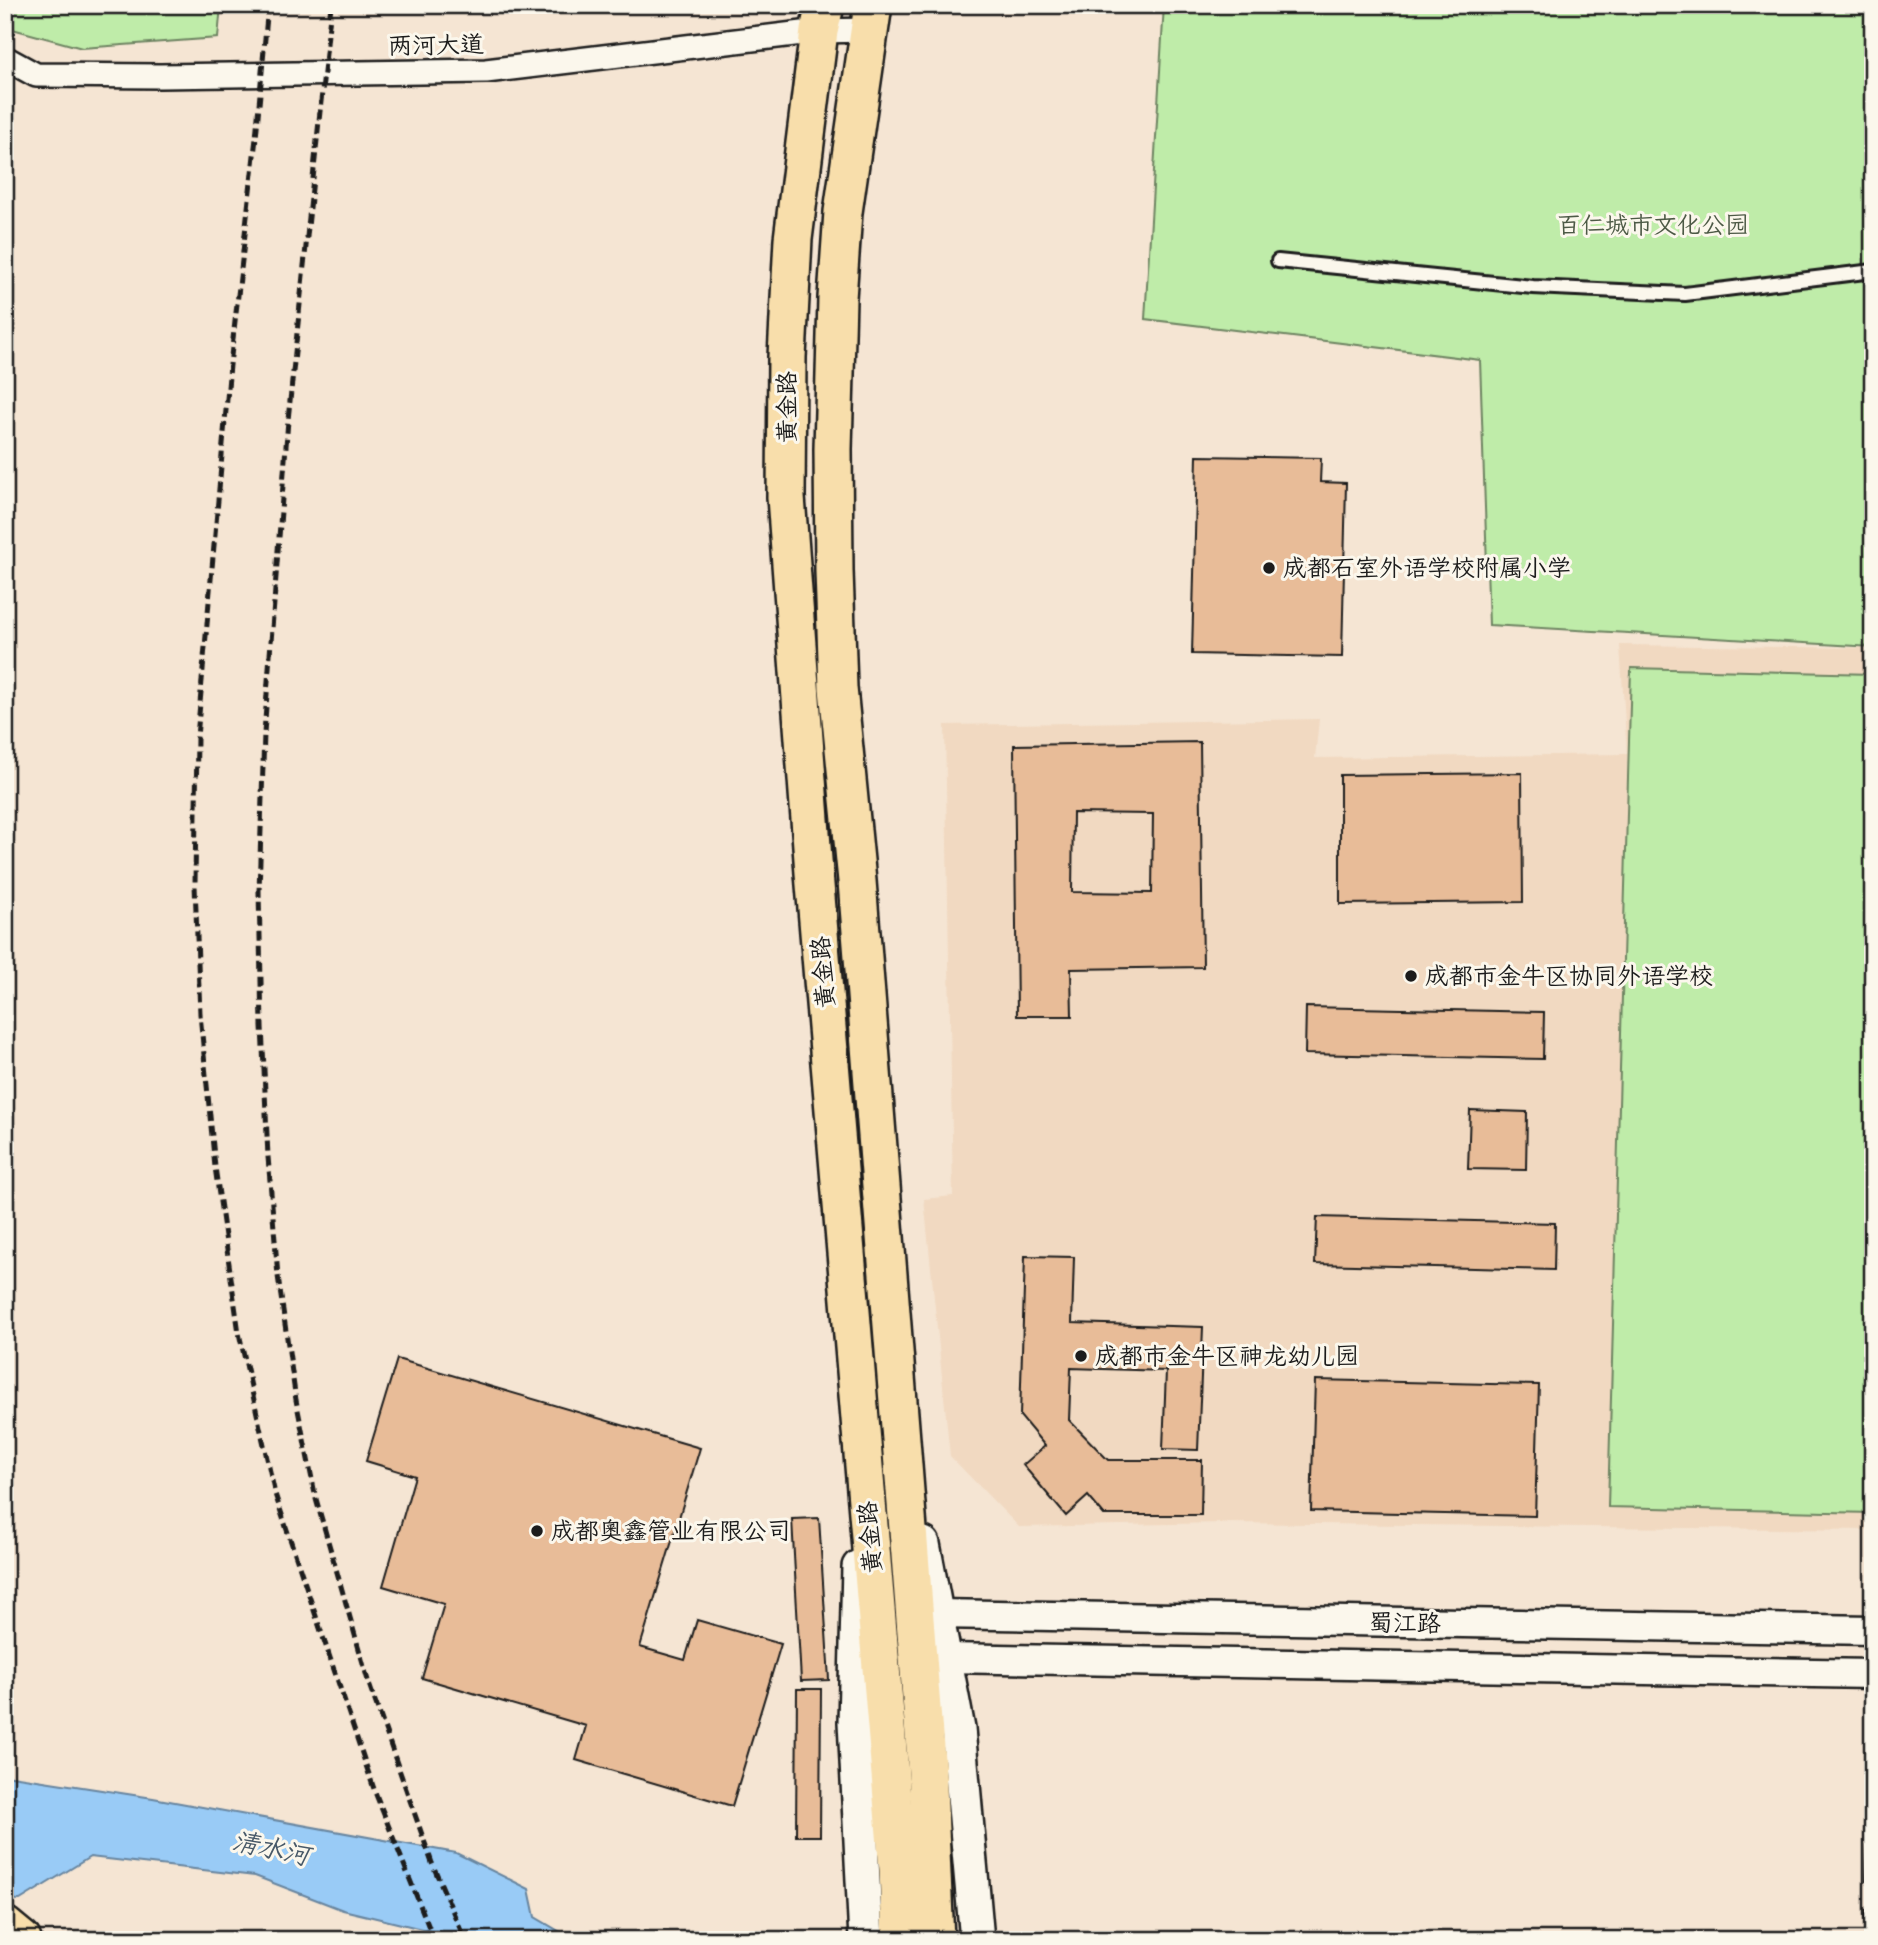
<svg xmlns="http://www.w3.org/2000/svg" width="1878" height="1945" font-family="Sriracha,'LXGW WenKai TC',sans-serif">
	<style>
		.built { fill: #f1d9c1 }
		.green { fill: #bfeca9; stroke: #6e8462; stroke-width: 2 }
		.water { fill: #99cbf6; stroke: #67859f; stroke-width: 2 }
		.building { fill: #e8bc98; stroke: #1c1c1c; stroke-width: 2; fill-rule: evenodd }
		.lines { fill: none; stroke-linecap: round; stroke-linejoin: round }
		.service-casing { stroke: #1c1c1c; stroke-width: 18 }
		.minor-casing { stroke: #1c1c1c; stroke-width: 28 }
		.tertiary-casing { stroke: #1c1c1c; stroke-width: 33 }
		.secondary-casing { stroke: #1c1c1c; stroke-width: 38 }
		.primary-casing { stroke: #1c1c1c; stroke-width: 42 }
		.service { stroke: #fbf7ec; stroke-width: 12 }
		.minor { stroke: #fbf7ec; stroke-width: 23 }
		.tertiary { stroke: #fbf7ec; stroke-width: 28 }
		.secondary { stroke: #fbf7ec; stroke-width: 33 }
		.primary { stroke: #f8deab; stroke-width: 37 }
		.rail { stroke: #1c1c1c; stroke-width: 5; stroke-dasharray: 10 5; stroke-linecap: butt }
		.poi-dot { fill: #1c1c1c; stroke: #fbf7ec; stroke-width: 2.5 }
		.labels { text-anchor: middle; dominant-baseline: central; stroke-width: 6; stroke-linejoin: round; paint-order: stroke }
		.street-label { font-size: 24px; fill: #1c1c1c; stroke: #fbf7ec }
		.park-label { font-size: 24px; fill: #4d5a46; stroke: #fbf7ec }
		.poi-label { font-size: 24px; fill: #1c1c1c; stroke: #fbf7ec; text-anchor: start }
		.water-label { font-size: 26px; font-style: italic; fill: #485968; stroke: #fbf7ec }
	</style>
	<rect width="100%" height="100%" fill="#f5e5d3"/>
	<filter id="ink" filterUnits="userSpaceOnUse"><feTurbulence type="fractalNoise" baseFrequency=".0143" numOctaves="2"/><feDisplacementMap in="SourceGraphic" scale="14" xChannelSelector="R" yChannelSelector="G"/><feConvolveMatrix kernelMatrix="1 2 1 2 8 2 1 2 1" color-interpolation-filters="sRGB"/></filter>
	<g filter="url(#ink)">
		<path class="built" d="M1620 645 1873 648V1530L1223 1523 1019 1527 950 1456 924 1199 953 1196 945 725 1319 719 1315 758 1627 754Z"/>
		<g class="green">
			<path d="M5 5H221L218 38 82 48 5 27Z"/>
			<path d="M1164 5H1873V647L1489 625 1480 360 1145 319Z"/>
			<path d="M1631 668 1873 674V1513L1608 1507Z"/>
		</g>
		<path class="water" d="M5 1775 153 1798 456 1853 529 1889 535 1917 574 1940H468L343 1910 255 1876 90 1857 20 1900 5 1899Z"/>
		<g class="building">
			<path d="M1197 456 1321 458 1320 482 1346 483 1342 657 1192 654Z"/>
			<path d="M1200 742 1203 967 1071 969 1072 1016H1017L1014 745ZM1073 813 1153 814 1152 893 1072 892Z"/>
			<path d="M1522 773 1523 902 1340 904V775Z"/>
			<path d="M1306 1007 1544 1012 1543 1059 1305 1054Z"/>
			<path d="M1470 1110 1527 1112 1526 1170 1468 1169Z"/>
			<path d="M1317 1217 1555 1223 1554 1270 1315 1264Z"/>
			<path d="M1025 1256 1074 1257 1072 1323 1203 1327 1198 1450 1163 1449 1166 1371 1071 1368 1069 1420 1108 1460H1202L1201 1515H1104L1088 1496 1066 1516 1023 1465 1045 1446 1020 1416Z"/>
			<path d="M397 1359 700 1448 640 1647 685 1660 697 1620 781 1644 732 1806 576 1760 586 1726 422 1678 444 1604 383 1586 415 1476 366 1461Z"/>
			<path d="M1315 1380 1539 1385 1535 1516 1311 1511Z"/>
			<path d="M819 1518 829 1680 801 1681 792 1519Z"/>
			<path d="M797 1689H821L820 1836H796Z"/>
			<path d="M1869 1775H1873V1881H1866Z"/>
			<path d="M1865 1910 1873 1911V1940H1865Z"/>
		</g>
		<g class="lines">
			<defs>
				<path id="service" d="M1278 261 1533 287 1685 294 1873 271"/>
				<path id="minor" d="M5 58 36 75 160 76 486 71 819 31 869 30"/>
				<g id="tertiary">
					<path d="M936 1614 1873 1630"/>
					<path d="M945 1658 1873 1674"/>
				</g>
				<g id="secondary">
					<path d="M923 1544 958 1729 977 1940"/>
					<path d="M859 1567 855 1722 866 1940"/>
				</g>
				<g id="primary">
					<path d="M825 5 819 31 793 239 787 357 786 497 814 873 898 1869 901 1940"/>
					<path d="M873 5 843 212 837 298 833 449 834 571 838 688 857 881 900 1427 928 1786 935 1940"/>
					<path d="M5 1926 22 1940"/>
				</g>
			</defs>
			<use href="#service" class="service-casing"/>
			<use href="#minor" class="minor-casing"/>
			<use href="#tertiary" class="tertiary-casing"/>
			<use href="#secondary" class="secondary-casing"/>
			<use href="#primary" class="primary-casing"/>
			<use href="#service" class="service"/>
			<use href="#minor" class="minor"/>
			<use href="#tertiary" class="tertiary"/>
			<use href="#secondary" class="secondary"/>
			<use href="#primary" class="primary"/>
			<g class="rail">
				<path d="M268 5 256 138 230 365 197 737 195 885 200 1014 215 1167 239 1333 275 1494 375 1792 434 1940"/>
				<path d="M331 5 288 420 264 733 259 892 262 1026 268 1157 278 1276 296 1400 316 1499 369 1684 432 1863 465 1940"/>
			</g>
		</g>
	</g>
	<g class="poi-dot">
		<circle cx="1269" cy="568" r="7"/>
		<circle cx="1411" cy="976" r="7"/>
		<circle cx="1081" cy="1356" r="7"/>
		<circle cx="537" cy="1531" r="7"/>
	</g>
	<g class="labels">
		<g class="street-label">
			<text transform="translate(436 45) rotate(-1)">两河大道</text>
			<text transform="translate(787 407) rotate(-90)">黄金路</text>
			<text transform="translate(823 972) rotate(-95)">黄金路</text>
			<text transform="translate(870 1537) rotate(-95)">黄金路</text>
			<text transform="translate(1405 1623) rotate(1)">蜀江路</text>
		</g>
		<g class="park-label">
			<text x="1653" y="225">百仁城市文化公园</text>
		</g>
		<g class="poi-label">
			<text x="1283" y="568">成都石室外语学校附属小学</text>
			<text x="1425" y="976">成都市金牛区协同外语学校</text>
			<text x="1095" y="1356">成都市金牛区神龙幼儿园</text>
			<text x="551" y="1531">成都奥鑫管业有限公司</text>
		</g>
		<g class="water-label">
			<text transform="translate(271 1848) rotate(12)">清水河</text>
		</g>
	</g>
	<rect width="1878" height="1945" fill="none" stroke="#fbf7ec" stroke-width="28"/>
	<rect x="14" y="14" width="1850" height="1917" fill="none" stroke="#1c1c1c" stroke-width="2.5" filter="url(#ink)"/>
</svg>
